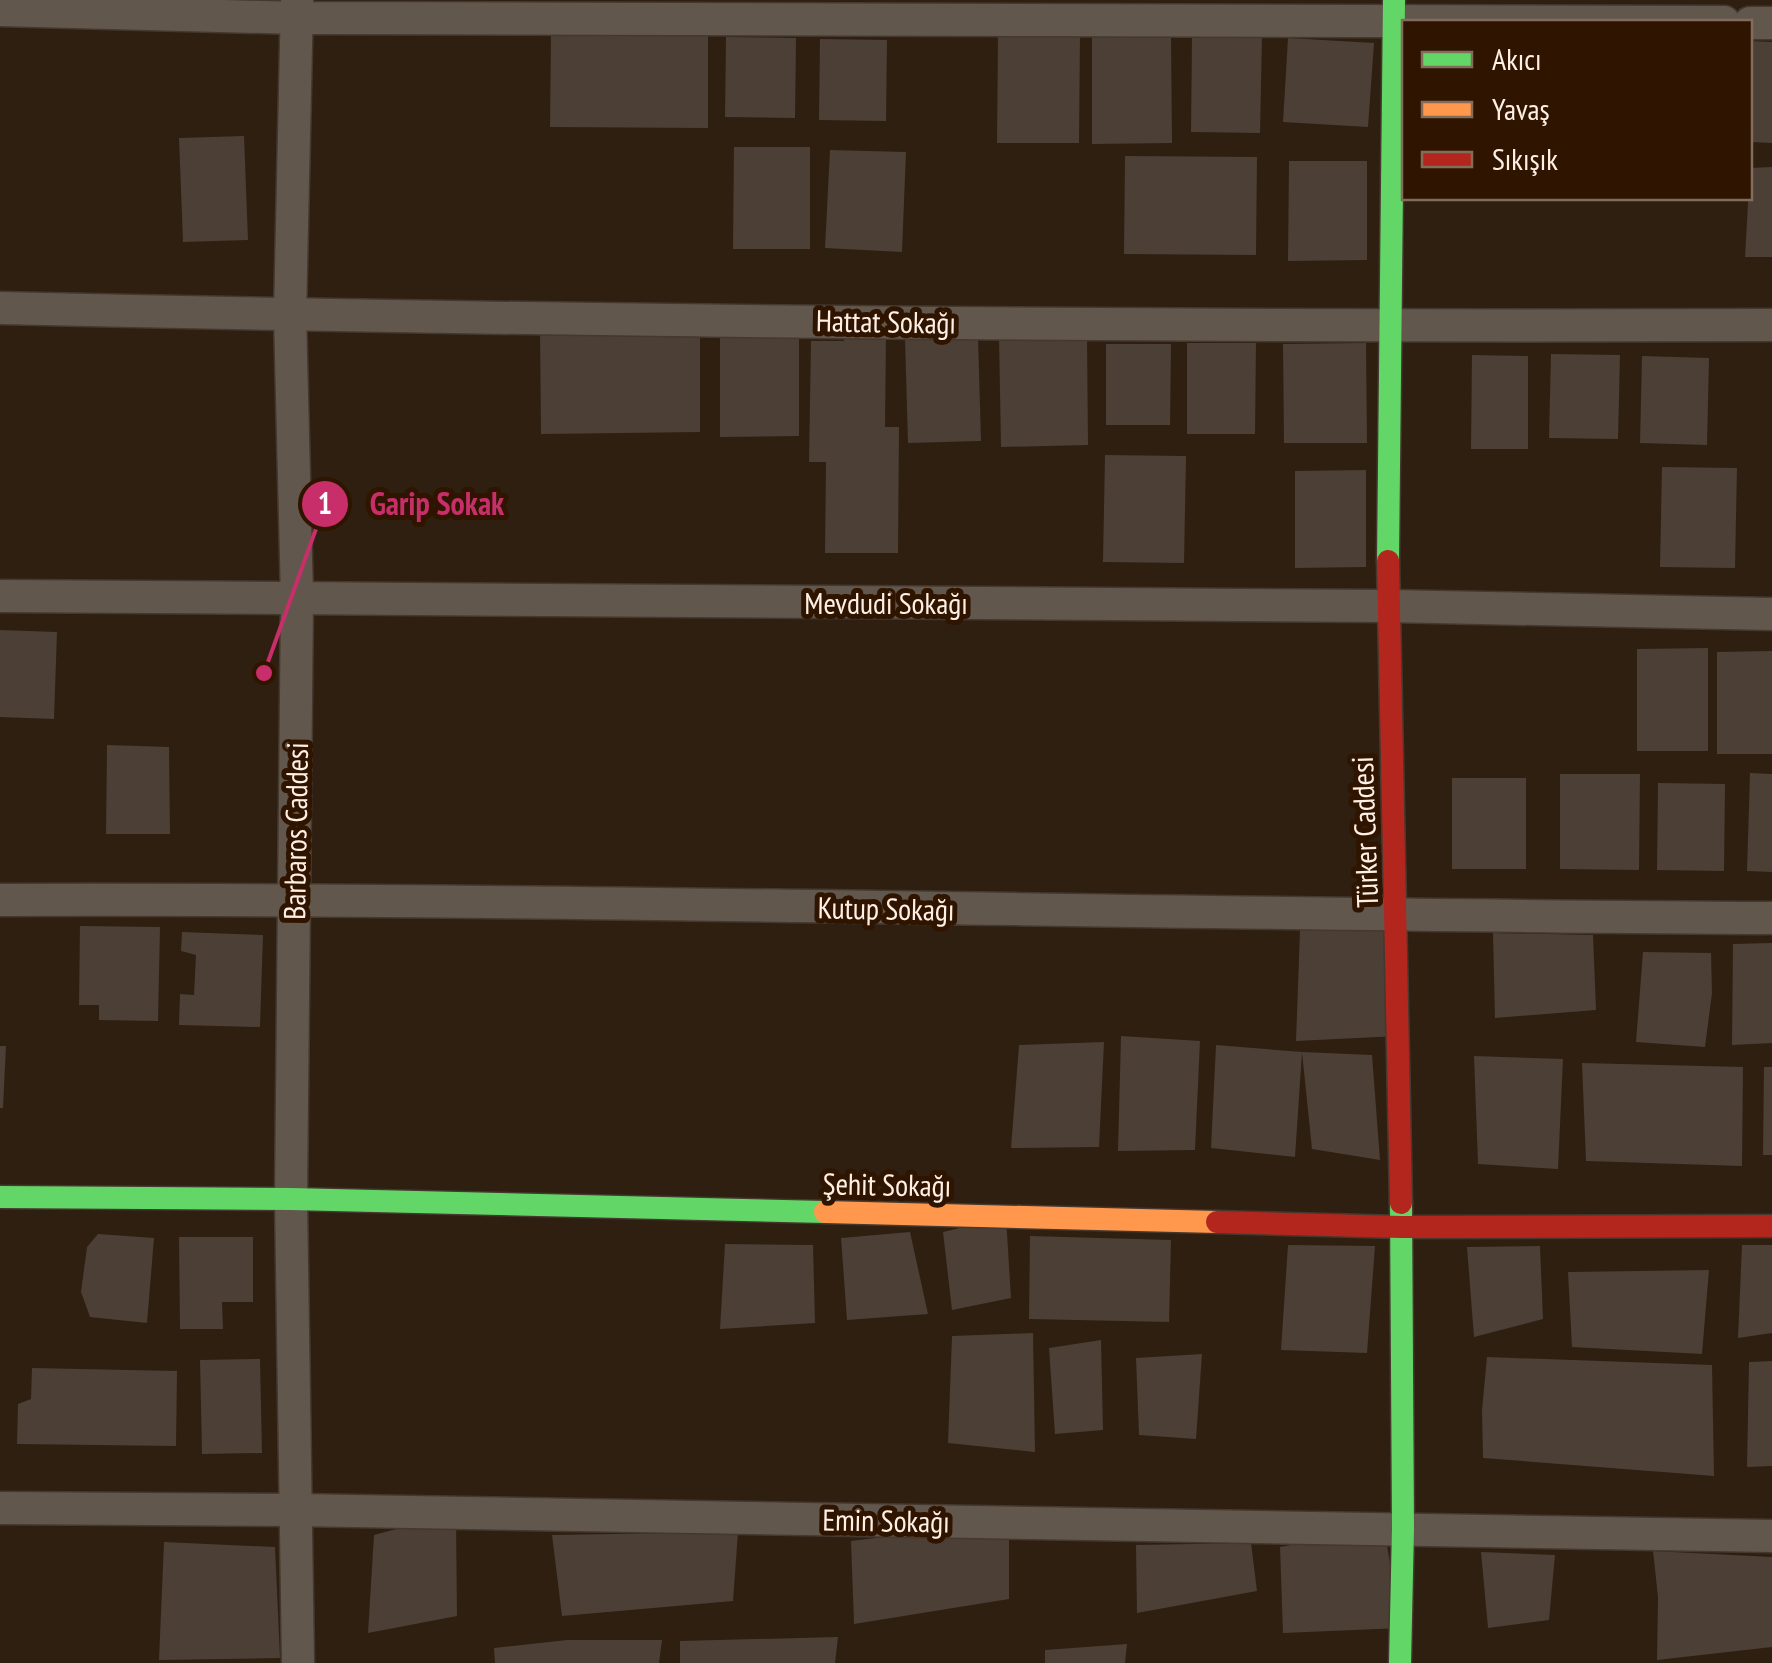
<svg xmlns="http://www.w3.org/2000/svg" width="1772" height="1663" font-family="'PT Sans Narrow',sans-serif">
	<style>
		.building { fill: #4c3f35 }
		.lines { fill: none; stroke-linecap: round; stroke-linejoin: round }
		.street-casing { stroke: #44382f; stroke-width: 35 }
		.fast-casing { stroke: #44382f; stroke-width: 25 }
		.slow-casing { stroke: #44382f; stroke-width: 25 }
		.jam-casing { stroke: #44382f; stroke-width: 25 }
		.street { stroke: #62574d; stroke-width: 32 }
		.fast { stroke: #63d668; stroke-width: 22 }
		.slow { stroke: #ff974d; stroke-width: 22 }
		.jam { stroke: #b3261e; stroke-width: 22 }
		.labels { text-anchor: middle; dominant-baseline: central; stroke-width: 10; stroke-linejoin: round; paint-order: stroke }
		.street-label { font-size: 30px; fill: #ffefe4; stroke: #2f1400 }
		.leader { fill: none; stroke: #c82e69; stroke-width: 4 }
		.callout-dot { fill: #c82e69; stroke: #2f1400; stroke-width: 4 }
		.mark-label { font-size: 30px; text-anchor: middle; font-weight: bold; fill: #fff }
		.callout-label { font-size: 32px; text-anchor: middle; font-weight: bold; fill: #c82e69; stroke: #2f1400; stroke-width: 10; stroke-linejoin: round; paint-order: stroke }
	</style>
	<rect width="100%" height="100%" fill="#2e1f11"/>
	<g class="building">
		<path d="M551 33 708 35V128L550 127Z"/>
		<path d="M998 35 1080 36 1079 143H997Z"/>
		<path d="M1192 35 1262 36 1260 133 1191 132Z"/>
		<path d="M1171 36 1172 143 1092 144V37Z"/>
		<path d="M726 37 796 38 795 118 725 117Z"/>
		<path d="M1288 38 1374 43 1368 127 1283 122Z"/>
		<path d="M820 39 887 40 886 121 819 120Z"/>
		<path d="M1750 41 1772 42V143L1750 142Z"/>
		<path d="M244 136 248 240 183 242 179 138Z"/>
		<path d="M734 147H810V249H733Z"/>
		<path d="M830 150 906 152 902 252 825 248Z"/>
		<path d="M1125 156 1257 157 1256 255 1124 254Z"/>
		<path d="M1289 161H1367V260L1288 261Z"/>
		<path d="M1772 167V257H1745L1750 168Z"/>
		<path d="M700 329V432L541 434 540 331Z"/>
		<path d="M844 333H886L885 427H899L898 553H825L826 462H809L811 341H844Z"/>
		<path d="M799 335V436L720 437V336Z"/>
		<path d="M1087 336 1088 445 1001 447 999 337Z"/>
		<path d="M978 337 981 441 908 443 905 339Z"/>
		<path d="M1187 343H1256L1255 434H1187Z"/>
		<path d="M1366 343 1367 443H1284L1283 344Z"/>
		<path d="M1106 344H1171L1170 425H1106Z"/>
		<path d="M1551 354 1620 355 1618 439 1549 438Z"/>
		<path d="M1472 355 1528 356V449H1471Z"/>
		<path d="M1642 356 1709 358 1707 445 1640 443Z"/>
		<path d="M1105 455 1186 456 1184 563 1103 562Z"/>
		<path d="M1662 467 1737 468 1735 568 1660 567Z"/>
		<path d="M1366 470V567L1295 568V471Z"/>
		<path d="M0 630 57 632 54 719 0 717Z"/>
		<path d="M1708 648V751H1637V649Z"/>
		<path d="M1772 651V754H1717V652Z"/>
		<path d="M107 745 169 747 170 834H106Z"/>
		<path d="M1750 773 1772 774V872L1747 871Z"/>
		<path d="M1560 774H1640L1639 870 1560 869Z"/>
		<rect x="1452" y="778" width="74" height="91"/>
		<path d="M1658 783 1725 784 1724 871 1657 870Z"/>
		<path d="M1383 916 1398 1036 1296 1041 1300 930Z"/>
		<path d="M80 926 160 927 158 1021 99 1020V1005H79Z"/>
		<path d="M182 932 263 935 260 1027 179 1025 180 994 194 995 196 955 181 951Z"/>
		<path d="M1493 933 1593 935 1596 1010 1495 1018Z"/>
		<path d="M1772 943V1043L1732 1045 1733 944Z"/>
		<path d="M1643 952 1711 953 1712 993 1705 1047 1636 1042Z"/>
		<path d="M1121 1036 1200 1041 1195 1150 1118 1151Z"/>
		<path d="M1104 1042 1099 1147 1011 1148 1019 1045Z"/>
		<path d="M1216 1045 1302 1052 1295 1157 1211 1148Z"/>
		<path d="M0 1046H6L3 1108H0Z"/>
		<path d="M1302 1052 1372 1055 1380 1160 1312 1149Z"/>
		<path d="M1474 1056 1563 1059 1558 1169 1478 1164Z"/>
		<path d="M1582 1063 1743 1067 1742 1166 1586 1161Z"/>
		<path d="M1764 1067H1772V1155H1763Z"/>
		<path d="M1006 1217 1011 1298 952 1310 943 1232Z"/>
		<path d="M910 1232 928 1314 847 1320 841 1238Z"/>
		<path d="M98 1234 154 1238 147 1323 90 1317 81 1292 87 1247Z"/>
		<path d="M1030 1236 1171 1240 1169 1322 1029 1319Z"/>
		<path d="M179 1237H253V1302H222L223 1329H180Z"/>
		<path d="M725 1244 813 1245 815 1323 720 1329Z"/>
		<path d="M1288 1245 1375 1246 1367 1353 1281 1350Z"/>
		<path d="M1742 1245H1772V1333L1738 1338Z"/>
		<path d="M1540 1246 1543 1319 1474 1337 1467 1247Z"/>
		<path d="M1709 1270 1702 1354 1572 1347 1568 1272Z"/>
		<path d="M1033 1333 1035 1452 948 1443 952 1336Z"/>
		<path d="M1101 1340 1103 1430 1055 1434 1049 1348Z"/>
		<path d="M1202 1354 1196 1439 1139 1435 1136 1358Z"/>
		<path d="M1487 1357 1712 1365 1714 1476 1483 1458 1482 1410Z"/>
		<path d="M260 1359 262 1453 202 1454 200 1360Z"/>
		<path d="M1772 1361V1466L1747 1467 1749 1362Z"/>
		<path d="M32 1368 177 1371 176 1446 17 1444 18 1404 31 1399Z"/>
		<path d="M456 1513 457 1616 368 1633 374 1535Z"/>
		<path d="M1009 1522V1599L854 1624 851 1541Z"/>
		<path d="M1384 1528 1401 1628 1283 1633 1280 1547Z"/>
		<path d="M738 1532 733 1601 562 1616 552 1535Z"/>
		<path d="M164 1542 275 1547 280 1658 159 1660Z"/>
		<path d="M1251 1543 1257 1591 1137 1613 1136 1545Z"/>
		<path d="M1653 1551 1772 1557V1647L1657 1660 1658 1597Z"/>
		<path d="M1481 1552 1555 1555 1549 1620 1488 1628Z"/>
		<path d="M838 1637 835 1663H680V1641Z"/>
		<path d="M567 1640H662L659 1663H495L494 1648Z"/>
		<path d="M1127 1644 1125 1663H1045V1650Z"/>
	</g>
	<g class="lines">
		<defs>
			<g id="street">
				<path d="M297 0 290 315 297 598 291 1199 298 1663"/>
				<path d="M0 10 297 18 1724 22"/>
				<path d="M1750 23H1772"/>
				<path d="M0 308C590 322 1181 327 1772 325"/>
				<path d="M0 596 1388 606 1772 614"/>
				<path d="M0 900C591 898 1181 915 1772 918"/>
				<path d="M0 1508 297 1510 1772 1536"/>
			</g>
			<g id="fast">
				<path d="M1388 561 1394 0"/>
				<path d="M0 1197 291 1199 825 1212"/>
				<path d="M1400 1663 1403 1528 1401 1203"/>
			</g>
			<path id="slow" d="M825 1212 1217 1222"/>
			<g id="jam">
				<path d="M1388 561 1401 1203"/>
				<path d="M1217 1222 1401 1227 1772 1226"/>
			</g>
		</defs>
		<use href="#street" class="street-casing"/>
		<use href="#fast" class="fast-casing"/>
		<use href="#slow" class="slow-casing"/>
		<use href="#jam" class="jam-casing"/>
		<use href="#street" class="street"/>
		<use href="#fast" class="fast"/>
		<use href="#slow" class="slow"/>
		<use href="#jam" class="jam"/>
	</g>
	<g class="labels">
		<g class="street-label">
			<text transform="translate(886 321) rotate(1)">Hattat Sokağı</text>
			<text x="886" y="602">Mevdudi Sokağı</text>
			<text transform="translate(295 831) rotate(-89)">Barbaros Caddesi</text>
			<text transform="translate(1364 832) rotate(-92)">Türker Caddesi</text>
			<text transform="translate(886 908) rotate(1)">Kutup Sokağı</text>
			<text transform="translate(887 1184) rotate(1)">Şehit Sokağı</text>
			<text transform="translate(886 1520) rotate(1)">Emin Sokağı</text>
		</g>
	</g>
	<path class="leader" d="M264 673L325 504"/>
	<g class="callout-dot">
		<circle cx="264" cy="673" r="10"/>
		<circle cx="325" cy="504" r="25"/>
	</g>
	<g class="mark-label">
		<text x="325" y="514">1</text>
	</g>
	<g class="callout-label">
		<text x="437" y="515">Garip Sokak</text>
	</g>
	<rect x="1402" y="20" width="350" height="180" fill="#2f1400" stroke="#826c5b" stroke-width="2.5"/>
	<rect x="1422" y="52" width="50" height="15" fill="#63d668" stroke="#826c5b" stroke-width="2.5"/>
	<text x="1492" y="70" font-size="30" fill="#ffefe4">Akıcı</text>
	<rect x="1422" y="102" width="50" height="15" fill="#ff974d" stroke="#826c5b" stroke-width="2.5"/>
	<text x="1492" y="120" font-size="30" fill="#ffefe4">Yavaş</text>
	<rect x="1422" y="152" width="50" height="15" fill="#b3261e" stroke="#826c5b" stroke-width="2.5"/>
	<text x="1492" y="170" font-size="30" fill="#ffefe4">Sıkışık</text>
</svg>
